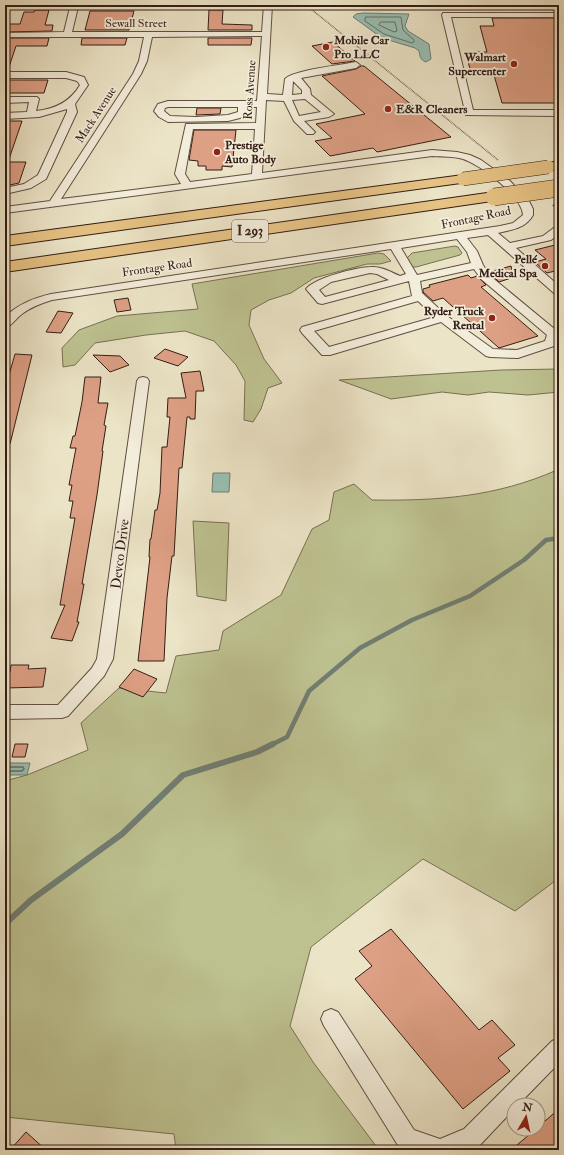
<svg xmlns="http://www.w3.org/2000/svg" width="564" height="1155" font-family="'IM FELL Double Pica',serif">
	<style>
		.green { fill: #bec291; stroke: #787052 }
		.water { fill: #99bfb3; stroke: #707e73 }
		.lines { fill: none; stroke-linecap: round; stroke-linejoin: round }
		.shore-far1 { stroke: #666e64; stroke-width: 1 }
		.shore { stroke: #666e64; stroke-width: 1.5 }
		.stream-far1 { stroke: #707e73; stroke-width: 4.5 }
		.stream { stroke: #707e73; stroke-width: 6 }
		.building { fill: #dea085; stroke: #331d14 }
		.minor-casing { stroke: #614f41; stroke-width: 2 }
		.highway-casing { stroke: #331d14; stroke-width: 2 }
		.path-far1 { stroke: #331d14; stroke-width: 1.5; stroke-dasharray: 0.5 1; stroke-linecap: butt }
		.path { stroke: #331d14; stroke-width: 2; stroke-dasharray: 1 1.5; stroke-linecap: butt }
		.minor { fill: #f3eddb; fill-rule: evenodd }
		.highway { fill: #e6c284; fill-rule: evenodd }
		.highway-bridge-far1-casing { stroke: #331d14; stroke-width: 14; stroke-linecap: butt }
		.highway-bridge-casing { stroke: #331d14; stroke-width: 18; stroke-linecap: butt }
		.highway-bridge-far1 { stroke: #e6c284; stroke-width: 13 }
		.highway-bridge { stroke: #e6c284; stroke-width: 17 }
		.poi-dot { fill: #8f2418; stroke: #f3eddb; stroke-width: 1.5 }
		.labels { text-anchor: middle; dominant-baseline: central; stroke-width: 3.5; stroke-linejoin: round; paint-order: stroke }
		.far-street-label { font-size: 12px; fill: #331d14; stroke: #f3eddb }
		.far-poi-label { font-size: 12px; font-weight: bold; fill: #331d14; stroke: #f3eddb; text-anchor: start }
		.shield { fill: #f3eddb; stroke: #6d5b50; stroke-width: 1 }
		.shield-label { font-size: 13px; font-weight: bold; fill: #331d14 }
		.street-label { font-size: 14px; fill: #331d14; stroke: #f3eddb }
	</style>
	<rect width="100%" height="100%" fill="#ece4c7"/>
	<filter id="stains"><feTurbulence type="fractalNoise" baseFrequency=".005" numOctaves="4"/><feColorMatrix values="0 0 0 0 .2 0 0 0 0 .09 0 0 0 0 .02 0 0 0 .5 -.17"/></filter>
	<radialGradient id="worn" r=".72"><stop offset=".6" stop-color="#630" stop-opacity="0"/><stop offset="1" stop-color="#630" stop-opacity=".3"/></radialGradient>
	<g class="green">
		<path d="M455 246 458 247 462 253 460 255 416 267H411L406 259 412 253Z"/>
		<path d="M378 253 384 254 391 261 380 264H367L314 278 291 293 269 300 251 310 249 325 264 359 282 383 268 388 261 409 253 422 244 420 245 381 236 365 214 341 185 331 146 335 95 343 75 365 63 367 62 348 79 330 117 316 198 309 192 284Z"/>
		<path d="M559 369V392L528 395 489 392 468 395 442 392 391 399 339 380 501 370Z"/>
		<path d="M559 466V878L515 911 423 859 311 947 290 1026 313 1062 379 1150H176L174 1134 5 1117V781L27 775 88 750 81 723 119 688 166 693 176 656 219 650 223 631 281 595 312 529 329 520 334 492 354 484 372 500C437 501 496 497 557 470Z"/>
		<path d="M193 521 229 523 226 601 197 596Z"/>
	</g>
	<g class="water">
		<path d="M363 13 409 14 405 26 408 31 429 44 431 59 426 62C420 60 420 56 419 51L415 48 382 38 353 17 356 14Z"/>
		<path d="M213 473H230L229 492H212Z"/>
		<path d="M5 763H30L27 775H5Z"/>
	</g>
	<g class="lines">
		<g class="shore-far1">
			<path d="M366 17H401L403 30 414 40V42L412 43 384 34 365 21Z"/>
			<path d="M381 22H395L397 31 394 32 379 25Z"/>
		</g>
		<path class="shore" d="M5 767H23L24 769 22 771H5"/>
		<path class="stream-far1" d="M271 745 287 737 309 691 360 648 412 620 470 596 524 560 546 540 559 538"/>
		<path class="stream" d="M5 924 31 900 122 834 183 775 257 752 273 744"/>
	</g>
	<g class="building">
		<path d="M35 10H49L45 25H53L52 31 5 32V24H20L24 12H34Z"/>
		<path d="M209 10H223L222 24 252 25V30H208Z"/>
		<path d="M90 11H134L129 30H85Z"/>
		<path d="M492 18H559V103H502L494 75H472L465 52H487L480 26H494Z"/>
		<path d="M5 38H49L47 46H16L8 70H5Z"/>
		<path d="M82 38H127L125 45H81Z"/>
		<path d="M208 38H252L251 45H208Z"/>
		<path d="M333 42 355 61 332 64 312 46Z"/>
		<path d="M361 66H364L451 137 377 152 373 148 330 156 315 141 332 138 316 124 365 114 322 76 356 69Z"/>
		<path d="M5 80H48L44 93H5Z"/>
		<path d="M197 108H221L220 114 196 115Z"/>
		<path d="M5 121H22L8 162H26L19 183 5 186Z"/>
		<path d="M194 130H236L232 167 222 166V170H206V166H198V161L189 160Z"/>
		<path d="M559 244V270L547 273 535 262 546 259 535 250Z"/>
		<path d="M511 266 514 277 499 282 489 272Z"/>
		<path d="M468 275 471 278 477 276 486 285 481 287 538 336 499 348 443 298 433 301 423 292V289L430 287 429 285Z"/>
		<path d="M128 298 131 310 117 312 114 300Z"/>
		<path d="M58 311 73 313 61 333 46 332Z"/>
		<path d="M165 349 188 357 178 366 154 358Z"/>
		<path d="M15 354 32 355 10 444 5 443V389Z"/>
		<path d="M93 355 120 356 129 365 110 372Z"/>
		<path d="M200 371 204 391H196L195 419H190V417H187L182 468H179L174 556H172L167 598 164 661H138L150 557H149L150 539H151L155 510H157L160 493 162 447H167L170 417H167L168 398H186L181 373Z"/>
		<path d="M85 377H101L98 403H108L104 425 106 426 102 451H103L97 495 82 584H84L77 622H79L72 641 51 638 65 605H60L75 518H70L73 501H69L72 485H69L76 448H70L73 436H75L82 402Z"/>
		<path d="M11 665H29L28 669 46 668 43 687 5 688V672H10Z"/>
		<path d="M134 669 157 679 143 697 119 687Z"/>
		<path d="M15 744H28L25 757H12Z"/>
		<path d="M391 929 479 1030 492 1020 515 1045 498 1058 510 1071 463 1109 355 979 372 966 359 951Z"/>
		<path d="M559 1109V1150H511L536 1129H538V1127Z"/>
		<path d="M26 1132 46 1150H10Z"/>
	</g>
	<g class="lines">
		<defs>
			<g id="minor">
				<path d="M5 5H98L94 7H78L72 32H262L264 5H272L267 94 283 95 285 79C294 70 341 65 356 62L360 65 356 68 301 78 310 89 311 95 334 114 329 117 304 121 315 132 313 134H307L294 121 284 101 266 100 262 173 432 150 457 152 470 155 481 160 510 181 529 201 533 209V215C526 228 512 230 498 233L510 243 543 236 555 227 559 226V234L551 240 516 248 559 286V295L555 294 488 235 467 238 477 251 483 265 489 275 557 331 559 334 554 346 518 358 490 357 486 356 441 322 330 355H322L302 333 300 330 302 327 412 296 409 281 322 304 318 303 306 289C314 278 357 267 371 267 381 266 391 272 400 276L406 274 391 249 52 300C42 303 31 307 22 314 16 318 12 326 5 328V317C18 304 34 298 51 294L500 226 513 223 523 215C522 196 481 165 463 159 453 156 442 157 432 156L5 213V207L50 201 133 74 139 61 144 37H5V33L64 32 70 7H5ZM262 36 257 101H168L158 104 154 111 159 117 168 122 228 121 240 118 248 113V107H257L256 123 186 124 175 174 181 184 61 199 141 74 147 61 152 37ZM293 81 302 90V94L292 95ZM305 99 321 112 299 116 292 100ZM168 107H238V112L228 115 196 117 170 116 164 111 165 108ZM193 129H255L252 174 190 182 185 174ZM457 239 467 252 471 263 417 275 401 248ZM474 269 481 279 547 335 545 341 517 350 493 349 447 316 422 293 420 281ZM370 273 377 274 389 280 325 297 319 290 331 282ZM418 301 435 317 329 347 314 331Z"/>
				<path d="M443 13H559V17H451L473 110H559V116L466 115 442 15Z"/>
				<path d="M5 72H66L84 77 88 85 75 104 77 112 46 179 31 188 5 194V188L24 184 38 175 67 112V109L39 117 5 119V113L27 112 29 102 5 103V97H37L39 99 36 111C55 109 70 102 80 85L77 81 66 78H5Z"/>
				<path d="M143 377 147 378 149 381 113 659 104 676 68 716 62 718 5 719V705H58L92 668 97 659 137 381 139 378Z"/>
				<path d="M331 1009 338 1012 414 1130 440 1139 464 1129 552 1041 559 1038V1063L518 1105H514V1109L480 1145 467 1150H407L399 1147 324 1026 321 1019 324 1012Z"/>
			</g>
			<g id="highway">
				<path d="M559 161V169L548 171 543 170 541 167 543 164Z"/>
				<path d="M463 175 468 176 470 179 468 182 5 246V236Z"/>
				<path d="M494 192 499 194 502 197 499 200 5 272V262Z"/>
			</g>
		</defs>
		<use href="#minor" class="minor-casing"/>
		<use href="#highway" class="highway-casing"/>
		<path class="path-far1" d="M306 5 498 160"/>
		<path class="path" d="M553 205 559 209"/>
		<use href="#minor" class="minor"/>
		<use href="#highway" class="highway"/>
		<defs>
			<path id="highway-bridge-far1" d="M463 179 548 167"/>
			<path id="highway-bridge" d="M494 197 559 188"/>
		</defs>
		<use href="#highway-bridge-far1" class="highway-bridge-far1-casing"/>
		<use href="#highway-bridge" class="highway-bridge-casing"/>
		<use href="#highway-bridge-far1" class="highway-bridge-far1"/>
		<use href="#highway-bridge" class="highway-bridge"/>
	</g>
	<g class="poi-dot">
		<circle cx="326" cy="47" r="4"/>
		<circle cx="514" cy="64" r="4"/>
		<circle cx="388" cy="109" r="4"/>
		<circle cx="217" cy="152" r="4"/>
		<circle cx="545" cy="266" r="4"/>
		<circle cx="492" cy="318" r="4"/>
	</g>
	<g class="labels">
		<g class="far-street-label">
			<text x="136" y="23">Sewall Street</text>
			<text transform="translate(250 90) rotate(-86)">Ross Avenue</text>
			<text transform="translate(96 115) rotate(-57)">Mack Avenue</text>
			<text transform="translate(476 218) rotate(-12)">Frontage Road</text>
			<text transform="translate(157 268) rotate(-8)">Frontage Road</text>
		</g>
		<g class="far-poi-label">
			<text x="334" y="40">Mobile Car<tspan x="334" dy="14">Pro LLC</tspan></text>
			<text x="506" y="57" text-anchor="end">Walmart<tspan x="506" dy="14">Supercenter</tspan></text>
			<text x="396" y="109">E&amp;R Cleaners</text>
			<text x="225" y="145">Prestige<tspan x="225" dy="14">Auto Body</tspan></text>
			<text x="537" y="259" text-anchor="end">Pellé<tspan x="537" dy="14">Medical Spa</tspan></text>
			<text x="484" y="311" text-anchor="end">Ryder Truck<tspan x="484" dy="14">Rental</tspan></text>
		</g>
		<rect class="shield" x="232" y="220" width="36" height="22" rx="3"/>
		<g class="shield-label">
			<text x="250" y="231">I 293</text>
		</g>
		<g class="street-label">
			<text transform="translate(120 554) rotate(-83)">Devco Drive</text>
		</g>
	</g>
	<rect width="564" height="1155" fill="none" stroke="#ece4c7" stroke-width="20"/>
	<rect x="6" y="6" width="552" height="1143" fill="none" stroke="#331d14" stroke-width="2"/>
	<rect x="10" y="10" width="544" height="1135" fill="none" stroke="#331d14"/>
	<g transform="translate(526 1117) rotate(9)"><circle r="19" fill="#f3eddb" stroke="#a69a8b"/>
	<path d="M0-3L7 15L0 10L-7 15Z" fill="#8f2418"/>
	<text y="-6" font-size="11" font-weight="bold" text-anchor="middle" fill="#331d14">N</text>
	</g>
	<rect width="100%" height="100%" filter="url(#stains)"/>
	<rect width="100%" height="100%" fill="url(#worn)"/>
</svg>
